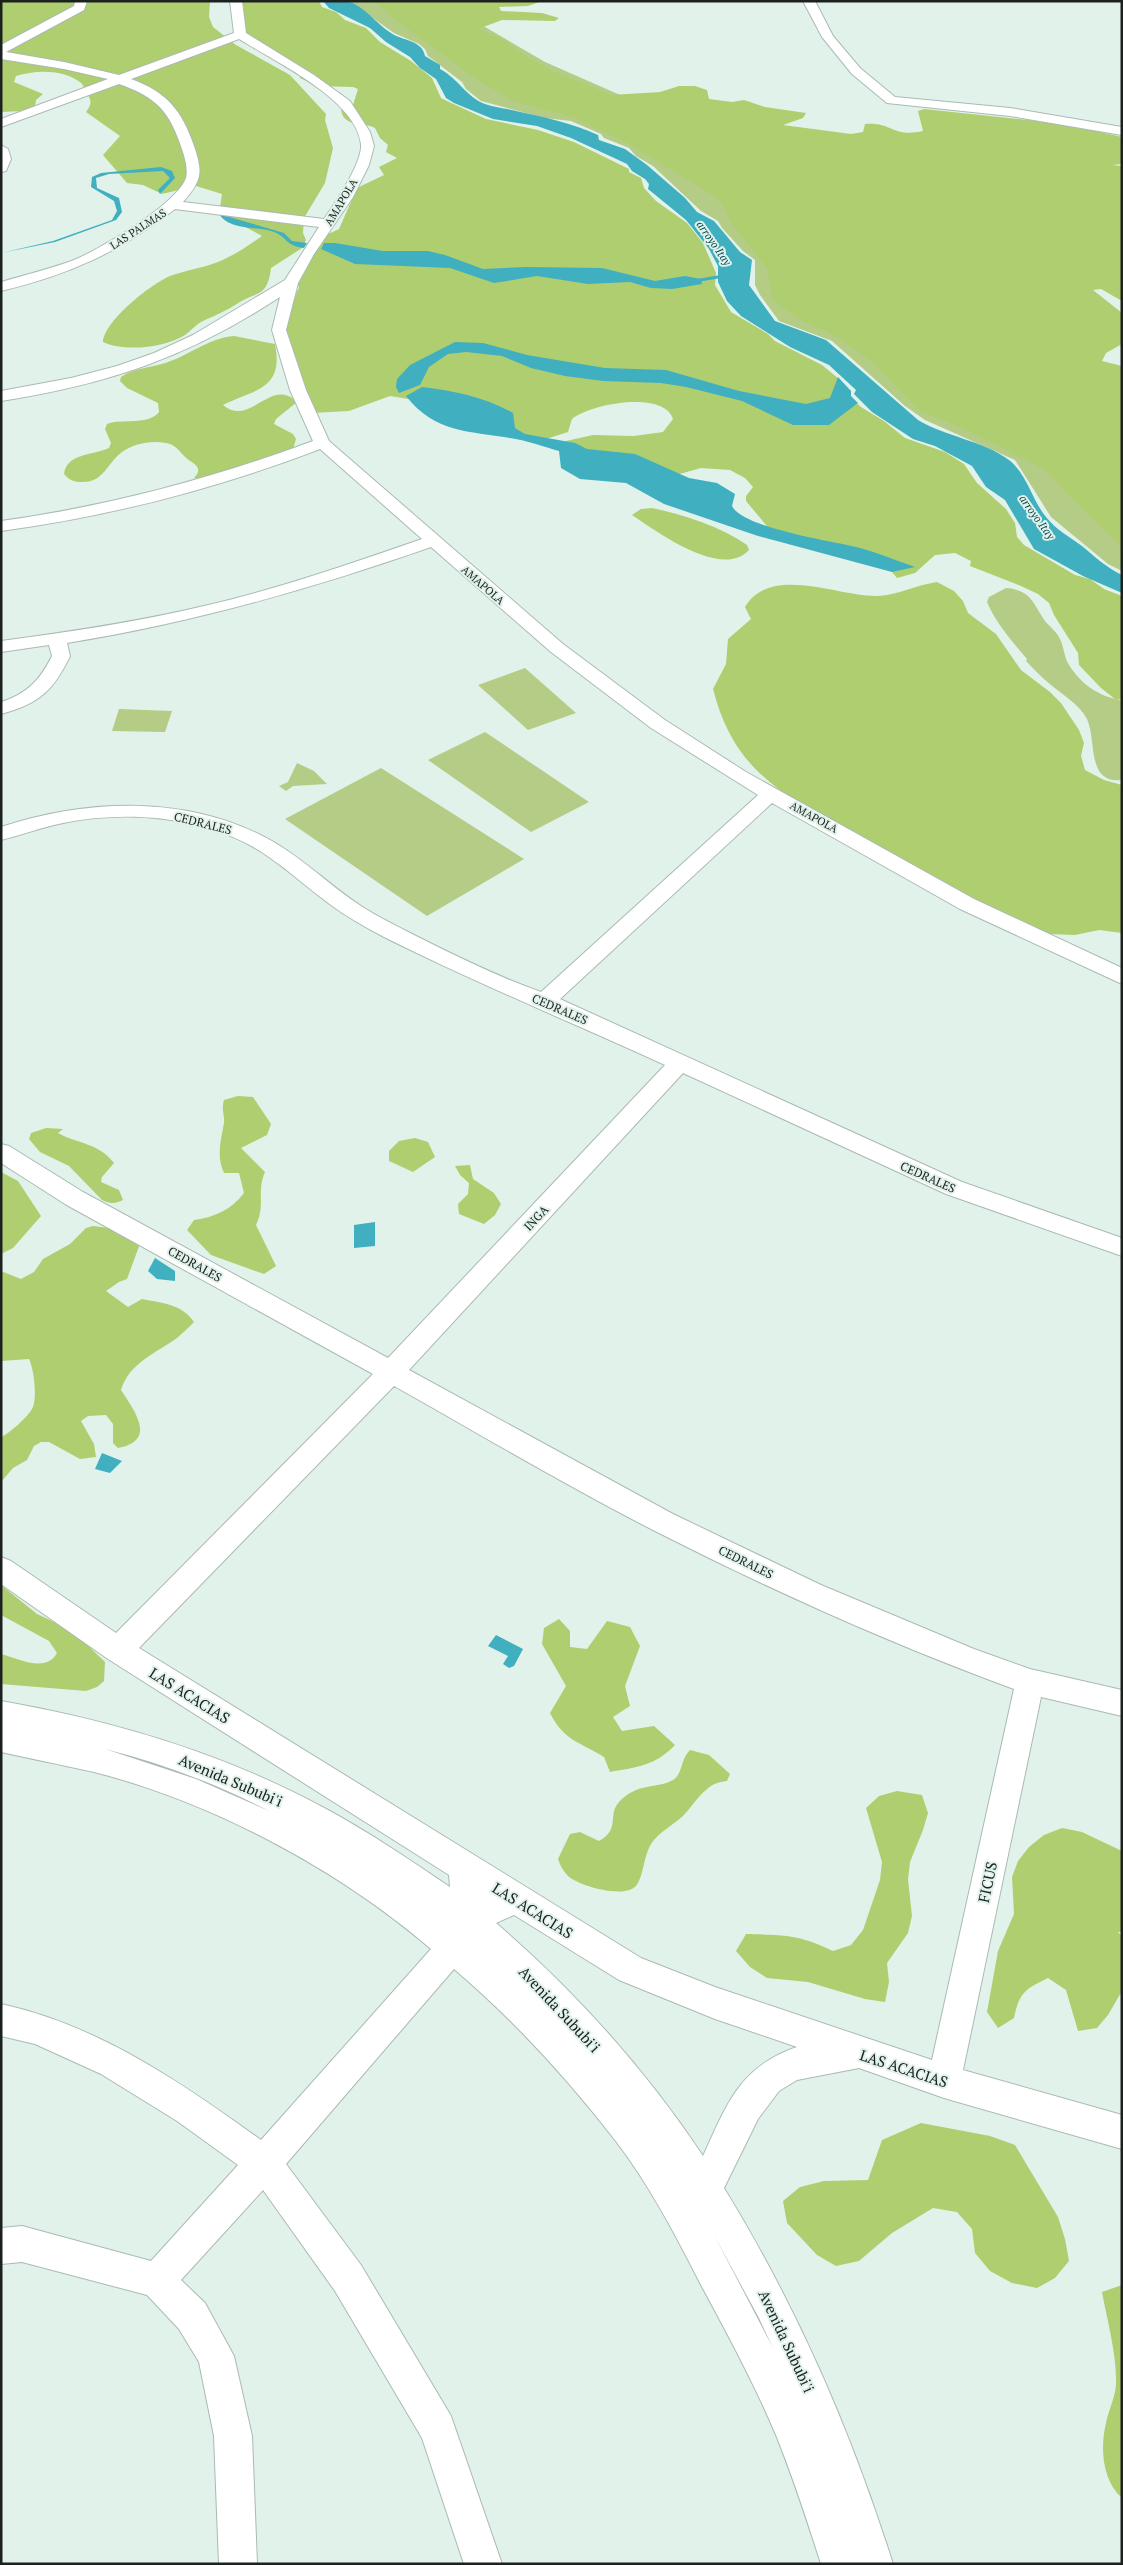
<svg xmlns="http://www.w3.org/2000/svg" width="1123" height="2565" font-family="'PT Serif',serif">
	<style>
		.green { fill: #b4cc85 }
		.forest { fill: #afce6f }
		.water { fill: #40afc0 }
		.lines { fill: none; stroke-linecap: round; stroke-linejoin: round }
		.stream { stroke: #40afc0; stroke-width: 3 }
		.minor-casing { stroke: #aabab3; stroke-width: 2 }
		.minor { fill: #fff; fill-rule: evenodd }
		.labels { text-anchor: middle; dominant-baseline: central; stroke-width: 4; stroke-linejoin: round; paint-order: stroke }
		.far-street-label { font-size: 11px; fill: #1b211e; stroke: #e1f2eb }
		.far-water-label { font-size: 11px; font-style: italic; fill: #024851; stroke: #e1f2eb }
		.street-label { font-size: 12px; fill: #1b211e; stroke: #e1f2eb }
		.near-street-label { font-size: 15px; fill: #1b211e; stroke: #e1f2eb }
	</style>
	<rect width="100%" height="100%" fill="#e1f2eb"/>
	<g class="green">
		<path d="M349 1H446L461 13 545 62 636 102 1122 387V571L1108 564 1051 517 1015 460 925 420 905 406 832 341 779 321 760 295 755 285V260L743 251 722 228 718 221 701 211 653 166 636 156 629 148 604 138 601 134 571 121 545 118 481 101 466 89 462 82 428 56 425 49 419 44 394 33Z"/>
		<path d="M1006 588C1031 590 1033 603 1045 621 1050 627 1057 632 1060 639 1064 647 1064 657 1069 665 1081 684 1099 697 1122 700V780C1086 784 1097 741 1087 719 1080 705 1063 695 1051 685 1042 678 1034 669 1026 661L1027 659C1012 641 997 625 987 602L989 597Z"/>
		<path d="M525 668 576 713 528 730 478 685Z"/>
		<path d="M119 709 172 711 165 732 112 731Z"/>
		<path d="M485 732 589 802 531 832 428 760Z"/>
		<path d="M297 763 314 771 327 784 293 786 286 791 279 786 288 782Z"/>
		<path d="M381 768 524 859 427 916 285 819Z"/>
	</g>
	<g class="forest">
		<path d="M1 1H210L209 17 213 27 236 45 290 75 326 114 325 120 333 148 325 183 304 218 303 233 306 240 302 248 271 268C270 275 269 283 264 289 259 295 247 297 240 302 228 310 216 315 203 321 196 324 191 331 185 335 165 348 123 352 103 342 104 321 151 284 170 276 186 270 203 268 218 262 233 256 249 245 262 236L224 215 220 208 222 194 196 186 162 194 143 185 127 183 103 155 120 136 86 112C91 105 92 102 88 95 86 91 83 84 80 82 62 69 35 70 16 76L14 82 43 94 36 100 35 106 24 111 1 112Z"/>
		<path d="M239 1H319L322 7 336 12 345 20 366 28 380 42 411 61 432 78 441 98 447 101 486 119 538 130 574 142 629 169V172L641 178 644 188 656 201 687 223 703 243 716 273 715 285 731 312 768 334 775 341 822 365 839 379 852 399 861 407 884 421 905 438 945 452 964 464 977 483 1006 509 1015 523 1017 537 1024 545 1075 575 1090 579 1104 589 1122 596V699H1115L1101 688 1079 665 1078 653 1054 615 1049 603 1038 594 1021 586 970 566 971 561 955 553 935 555 915 573 897 578 886 565 771 531 746 501V496L753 487 745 478 730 470 701 468 676 475 564 446 566 441 593 435 634 436 663 432 673 419C664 390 590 404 572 419L568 432 543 440 408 399 390 396 349 411 312 413 286 334C286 326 295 293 299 288L297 279 326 235 339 229 357 188 384 175 379 167 397 158 386 152 388 145 380 138 375 128C362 121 342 128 341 108L353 105 358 89 353 87 317 86 300 78 299 69 252 43 237 17 244 7Z"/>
		<path d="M375 1H542L528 6 499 7 501 11 542 13 559 18 555 21 502 20 478 29 502 39 528 58 554 72 611 95 660 92 679 86H695L707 90 709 99 732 102 744 100 765 107 806 113 803 118 783 125 851 134 863 132 865 124C891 121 893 138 923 131L918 111 924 109 1065 124 1122 137V164L1112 165 1122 166V301L1101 289 1093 290 1122 313V344L1106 353 1102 361 1122 366V547L1062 489 1046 470 971 432 919 410 869 360 838 337 801 320 773 301 767 268 732 224 719 199 626 142 573 117 516 102 479 81 396 20Z"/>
		<path d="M234 336 275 344C284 390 255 389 223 405 250 428 271 376 297 402L276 419 274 424 293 434 296 439 293 449 271 459 252 462 202 480 194 478C201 471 199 466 190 461 181 455 178 445 166 443 152 440 134 443 122 452 106 464 104 483 81 482 74 482 69 480 64 474 67 453 91 456 109 448L111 443 105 429 107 424C122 418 148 426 159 412L158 403 127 388 120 381 121 377C134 368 148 368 162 364 188 357 207 338 234 336Z"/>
		<path d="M652 508C684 515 720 526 747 545L749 550C722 580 656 531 632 515L641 509Z"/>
		<path d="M937 582 954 591 963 601 968 613 996 634 1021 670 1050 692 1061 703 1079 730 1084 743 1081 756 1085 770 1104 780 1122 785V933L1099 930 1075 935 1049 934 1011 925 797 802C751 772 727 743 713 689L726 664 728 639 751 619 745 607C771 564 838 597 878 596 898 595 916 585 937 582Z"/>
		<path d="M238 1096 253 1097 271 1124 267 1135 241 1148 265 1172C256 1193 266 1204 256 1225L276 1266 264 1274 211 1255 187 1230 194 1220C215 1217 231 1210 244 1193L239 1173H224C216 1156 221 1140 224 1123 225 1116 221 1110 224 1100Z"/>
		<path d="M46 1128 63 1129 58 1133C78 1144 99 1143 114 1163L102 1177 101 1182 119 1190 123 1200C115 1204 110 1204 102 1200L69 1166 40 1152 29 1139 31 1133Z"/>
		<path d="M415 1138 428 1142 435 1157 413 1172 389 1161V1151L399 1141Z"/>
		<path d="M470 1165 473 1179 494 1193 501 1204 495 1215 484 1224 459 1214 458 1204 468 1194 469 1183 460 1175 455 1166Z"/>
		<path d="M1 1172 18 1181 41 1216 13 1248 1 1254Z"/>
		<path d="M93 1226 109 1228 141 1241 127 1279 119 1282 106 1291 128 1307 142 1299C162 1303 182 1304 194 1322 189 1327 183 1333 177 1338 156 1353 129 1363 121 1390 134 1410 158 1441 118 1448L113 1443V1424L106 1415 88 1416 81 1421 94 1444 96 1457 80 1459 49 1442H41L34 1446 27 1460 13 1468 1 1482V1437C9 1434 30 1415 33 1407 37 1396 34 1369 29 1359L1 1361V1271L21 1279 34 1272 43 1259 70 1244 86 1228Z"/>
		<path d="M1 1585 37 1614 73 1631 105 1662 104 1681 97 1687 86 1691 1 1684V1654C19 1659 46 1673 57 1653L49 1641 1 1615Z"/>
		<path d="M559 1619 570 1631V1647L587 1649 607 1621 630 1627 640 1646 625 1686 630 1706 613 1717 622 1731 654 1726 675 1745C655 1766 637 1767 610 1772L604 1757C580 1742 564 1741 550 1713L566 1686 542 1644 544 1628Z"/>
		<path d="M690 1750 709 1755 730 1774 727 1781C718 1782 712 1784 706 1790 697 1797 691 1808 683 1816 673 1825 659 1832 651 1844 643 1857 644 1876 636 1886 624 1899 579 1886 568 1876 563 1871 560 1865 558 1859L570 1834 580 1832 599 1841C621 1829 607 1815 619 1802 638 1782 657 1789 673 1780 683 1774 680 1760 690 1750Z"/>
		<path d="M897 1791 922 1795 928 1813 923 1830 910 1862 908 1879 912 1916 908 1933 887 1963 889 1982 885 2002 865 1999 808 1982 767 1978 750 1967 736 1951 746 1934C784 1935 798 1934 833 1951L851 1945 863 1930 880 1880 882 1862 866 1808 879 1796Z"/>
		<path d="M1062 1828 1082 1832 1122 1851V1932H1118L1122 1936V1991L1108 2015 1097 2028 1078 2031 1066 1990 1048 1978C1025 1989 1019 1993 1014 2018L998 2028 987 2012 998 1951 1014 1914 1012 1877 1018 1861 1029 1847 1044 1835Z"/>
		<path d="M921 2123 990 2136 1015 2145 1058 2217 1065 2239 1069 2261 1055 2278 1037 2288 1012 2283 990 2271 975 2253 972 2229 957 2212 933 2208 892 2233 859 2261 836 2266 817 2255 787 2223 783 2201 800 2187 824 2181 868 2180 882 2140Z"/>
		<path d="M1122 2285V2498C1102 2480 1100 2448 1106 2423 1109 2408 1117 2395 1116 2379 1116 2352 1107 2319 1102 2292Z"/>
	</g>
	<g class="water">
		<path d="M323 1C331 1 340 0 347 1 363 5 378 25 391 33 403 41 422 40 425 56L440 65V69C460 80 465 96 485 104 496 108 505 108 516 111 543 117 572 123 598 135L599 140 625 149 647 165 685 198 697 212 714 221 740 252 752 260 749 285 775 321 826 340 918 420C946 437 982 440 1009 460 1027 474 1032 500 1046 517 1056 530 1070 537 1082 546 1095 557 1106 567 1122 575V593L1083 576 1034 549 1005 500 986 487 972 466 935 446 913 439 872 412 854 394 856 390 829 365 790 347 741 316 727 301 718 282V266L709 249 686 220 648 189 649 184 645 179 632 171 627 164 571 138 537 126 493 119 454 103 446 98 436 79 420 68 410 57 386 42 370 28 329 8Z"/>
		<path d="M161 167 172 171 175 178 160 194 158 190 170 178 163 171 109 174 96 178 97 188 119 198 122 212 116 220 55 242 1 253 53 241 112 220 117 211 114 201 91 187 92 177 101 173Z"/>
		<path d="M219 214 284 233 292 241 307 243 304 248C286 246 287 237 274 232 257 226 230 231 219 214Z"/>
		<path d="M324 243H335L383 251H428L445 255 483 269 526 267 602 268 655 281 685 276 701 279 702 284 672 289 651 288 630 282 588 284 537 276 494 283 450 268 355 264 321 249Z"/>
		<path d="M455 342 483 343 527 355 605 368 666 370 739 391 806 404 830 398 838 377 851 391V396L858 403 829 425H793L742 401 686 387 661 383 603 381 565 376 531 368 502 356 466 352 448 354 429 367 420 385 399 393 396 387 397 379 410 365Z"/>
		<path d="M422 387C454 391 485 397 513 413L515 428 525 434 575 443 587 449 635 454 689 478 717 483 735 494 732 506C743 528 831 541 856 547 876 552 895 560 915 567L892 572 758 536 664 504 626 483 580 479 561 468 559 451C545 447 525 440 510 438 469 431 435 433 406 396Z"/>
		<path d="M375 1222V1246L354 1248V1225Z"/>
		<path d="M155 1258 175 1271V1281L157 1279 148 1271Z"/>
		<path d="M102 1453 122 1461 110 1473 95 1469Z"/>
		<path d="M496 1635 523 1649 514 1666 509 1668 503 1664 508 1656 488 1646Z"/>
	</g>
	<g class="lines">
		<path class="stream" d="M694 281 724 276"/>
		<defs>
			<g id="minor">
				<path d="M75 1H87L84 10 6 52 64 62 119 75 234 33 230 1H242L246 33 314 75 350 101 370 132 374 146 369 165 353 197 314 254 298 283 286 330 306 390 329 441 563 644 665 720 746 772 974 899 1122 968V984L960 909 772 803 560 999 962 1182 1122 1238V1256L946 1194 683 1073 409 1370 673 1514 821 1585 974 1649 1030 1669 1122 1690V1716L1041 1697 963 2070 1122 2115V2149L944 2098 859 2068 797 2080 779 2091 758 2119 724 2188C798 2309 850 2429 893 2564H821C807 2520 793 2477 776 2435 754 2383 727 2333 700 2283 675 2234 649 2184 615 2140 567 2078 514 2020 454 1969L286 2164 361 2265 451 2416 502 2564H464L422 2438 335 2291 263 2190 181 2280 205 2303 234 2356 252 2436 257 2564H219L214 2436 199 2362 179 2329 147 2295 22 2262 1 2264V2228L22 2226 151 2261 238 2165 177 2121 101 2074 35 2044 1 2036V2004C98 2025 182 2083 261 2140L431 1949C338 1869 212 1802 94 1772 63 1765 32 1759 1 1752V1701C115 1721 226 1754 328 1810 370 1833 410 1860 450 1887L449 1875 108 1659 1 1584V1557L11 1561 116 1633 373 1374 65 1204 1 1163V1144L9 1146 83 1192 388 1358 665 1065C571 1022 476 983 384 937 363 926 342 914 323 899 302 883 282 865 260 851 204 816 127 810 63 823 42 827 22 835 1 840V827C89 798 190 795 272 841 304 859 330 886 361 906 381 919 403 929 424 940 462 959 501 978 541 992L758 795 651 728 551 652 431 547C311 589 192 623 67 643L70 656C54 690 39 704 1 714V702C27 694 40 680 52 656L49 645 1 652V641C69 632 137 622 204 606 278 589 350 564 422 539L320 449C216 489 111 516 1 531V521C109 506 211 479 313 441L290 390 272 330 280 297C188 357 110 384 1 401V391L71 378 117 366 154 353 193 335 285 280 319 227 175 209C120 252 68 275 1 291V282C25 275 50 269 74 260 99 250 177 204 186 178 189 166 182 149 178 138 166 106 150 95 119 84L1 127V119L108 79 64 69 1 59V45L74 6ZM239 39C274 61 356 99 361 144 363 162 334 205 324 219L183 202C189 195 197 186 199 176 201 167 197 155 194 146 182 111 167 92 131 79ZM394 1386C480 1434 566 1486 655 1531 771 1590 891 1644 1014 1689L932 2060 715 1987 641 1958 139 1648ZM105 1749C161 1763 217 1784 269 1811L196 1779ZM514 1915 619 1980 715 2019 797 2047C739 2067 727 2104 703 2156 645 2069 575 1991 496 1923ZM714 2235 759 2318 773 2348Z"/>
				<path d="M803 1H815L833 36 860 68 895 97 1010 108 1122 127V135L1010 116 887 103 852 74 822 37Z"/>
				<path d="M1 145 8 149 11 159 6 171 1 172Z"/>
			</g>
		</defs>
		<use href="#minor" class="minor-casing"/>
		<use href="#minor" class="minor"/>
	</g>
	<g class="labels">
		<g class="far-street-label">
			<text transform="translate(341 202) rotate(-59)">AMAPOLA</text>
			<text transform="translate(138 229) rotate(-33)">LAS PALMAS</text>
			<text transform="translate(483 585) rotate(41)">AMAPOLA</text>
			<text transform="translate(814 817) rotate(29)">AMAPOLA</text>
		</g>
		<g class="far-water-label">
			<text transform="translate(714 243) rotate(55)">arroyo Itay</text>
			<text transform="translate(1037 517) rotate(54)">arroyo Itay</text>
		</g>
		<g class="street-label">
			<text transform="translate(203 823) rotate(14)">CEDRALES</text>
			<text transform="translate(560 1009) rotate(23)">CEDRALES</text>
			<text transform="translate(928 1177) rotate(24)">CEDRALES</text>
			<text transform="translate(536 1218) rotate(-47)">INGA</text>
			<text transform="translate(195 1264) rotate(29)">CEDRALES</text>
			<text transform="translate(746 1562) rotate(26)">CEDRALES</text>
		</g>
		<g class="near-street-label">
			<text transform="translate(190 1695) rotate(32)">LAS ACACIAS</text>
			<text transform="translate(231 1780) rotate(23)">Avenida Sububi'i</text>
			<text transform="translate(987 1882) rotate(-78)">FICUS</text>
			<text transform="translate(533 1910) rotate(32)">LAS ACACIAS</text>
			<text transform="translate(560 2009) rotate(47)">Avenida Sububi'i</text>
			<text transform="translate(904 2068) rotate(18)">LAS ACACIAS</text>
			<text transform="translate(787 2341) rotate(65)">Avenida Sububi'i</text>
		</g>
	</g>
	<rect width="1123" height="2565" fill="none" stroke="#1b211e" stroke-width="5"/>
</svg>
